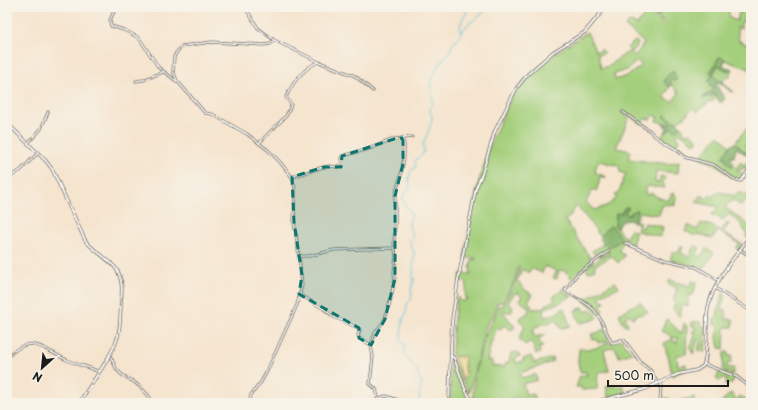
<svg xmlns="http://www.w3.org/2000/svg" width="758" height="410" font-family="'Playpen Sans',sans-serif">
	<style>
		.green { fill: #a4cf7b; stroke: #60764c; fill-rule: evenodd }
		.forest { fill: #83b26b; stroke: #506744 }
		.sand { fill: #eeda9e; stroke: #857b5d }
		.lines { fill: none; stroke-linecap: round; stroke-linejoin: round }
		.stream { stroke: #5ec6da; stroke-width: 1 }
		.minor-casing { stroke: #68625a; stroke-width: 3 }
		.tertiary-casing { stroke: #68625a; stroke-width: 3.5 }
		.minor { stroke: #fff; stroke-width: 1.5 }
		.tertiary { stroke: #fff; stroke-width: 2 }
		.marked { fill: #0f766e; fill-opacity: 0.2; stroke: #0f766e; stroke-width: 3; stroke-dasharray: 8 5; stroke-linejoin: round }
	</style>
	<rect width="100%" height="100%" fill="#f7f3e8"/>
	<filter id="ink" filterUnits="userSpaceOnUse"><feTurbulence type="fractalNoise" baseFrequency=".025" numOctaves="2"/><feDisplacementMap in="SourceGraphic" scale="8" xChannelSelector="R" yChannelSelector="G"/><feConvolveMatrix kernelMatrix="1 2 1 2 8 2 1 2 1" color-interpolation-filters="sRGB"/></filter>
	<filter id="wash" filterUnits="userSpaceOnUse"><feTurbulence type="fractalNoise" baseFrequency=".012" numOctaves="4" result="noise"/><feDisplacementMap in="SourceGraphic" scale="16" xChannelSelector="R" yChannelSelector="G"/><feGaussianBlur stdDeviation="0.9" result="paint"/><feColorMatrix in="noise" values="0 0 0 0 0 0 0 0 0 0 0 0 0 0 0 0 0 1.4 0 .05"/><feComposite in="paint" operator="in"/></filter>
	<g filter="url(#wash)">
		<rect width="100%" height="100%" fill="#f5e4ce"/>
		<g class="green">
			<path d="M650 7 661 8 662 7H732L729 9V15L730 18 737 21 739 12 741 13 743 7H751L748 20 744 19 743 22H741V29L737 27 739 41 751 46V76L750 69 732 63 719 57 716 63 710 72 712 75 714 90 704 96 716 94 715 97 713 99 714 101 709 102 697 112 693 107 684 118H682L677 123 664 117 671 124 670 126 666 123 656 121 658 117 654 115 651 119H645L641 124 622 111V113L629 118 616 148 631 151 628 159 669 164 679 161 678 173 656 171 655 182 659 183 660 176H663L665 178 663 183 665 188 647 186 645 194 648 195 651 193 654 194 655 196 668 201 672 193 675 194 676 197 675 205 670 204 668 206 666 204 662 206 659 215 640 212 636 221 641 222 640 226 643 228 645 223 663 227 661 237 637 231 638 229 637 228 639 224 633 222 636 217 627 215 625 211 628 208 623 209 615 225 621 234 626 238 630 230 636 231 632 245 623 242 619 250 625 256 618 263 612 256 594 266 595 269 588 272 586 268C593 264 598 258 606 255L608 256V252L610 251 599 257 597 253 594 254 592 251 601 246 603 243 609 248 617 242 609 228 606 229 601 237C592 227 586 215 576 206L570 216 565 220 593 262 582 269 572 279C568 273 566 271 559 270L557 279 553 278 557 271 545 266 542 273 531 268 529 273 523 269 517 280 525 290 533 295 528 301 531 305 532 309 545 308V305L555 300 553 297 563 288 565 292 572 296 557 304 543 309 544 317C550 316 557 314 561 309L564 308 570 326 563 328H560L556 319 546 325 544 323 534 328 533 333 535 337 546 334 538 340 543 347 539 348 540 353 536 354 531 341 525 345 519 339 525 326 519 320 520 318 528 313 529 308 519 300 522 297 517 292 515 294H514L508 303 513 307 511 313 509 311 507 313 504 310 503 312 515 327 511 330 504 325 501 329 497 327 491 343 487 361H492V366L504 367 506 363 509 362 511 353 518 352 520 356 515 358 516 363 523 361V359L531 356 534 363 553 358 552 362 520 373 522 378 535 374 537 380 523 384 526 395 534 394 536 402 540 403H523L522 398 513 397V402L475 403C474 400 473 397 473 394 473 379 483 339 489 326 493 319 497 314 498 306H503L516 280 520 267H518L514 281 503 302 497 303 494 314 486 326 483 337 469 393 463 380C468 375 463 370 465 364L463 358H461L459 356 454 357 452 355 453 326 457 297 462 302 468 298H465L467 282 459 281 461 273 471 274 470 268 472 259 475 260 476 258H464L478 183 493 138 512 95 524 80 537 68 556 53 587 32 596 52 601 49 604 53 598 55 601 68 612 65 613 62 630 51 627 48 635 41 638 43 636 48 633 49 631 52 633 55H636L644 43 625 26 629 22 634 23 636 26 644 16 643 15 646 10 662 21 661 23 663 24H664L665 22 658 16 662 9 657 16 651 11 652 8ZM637 61 642 65 629 75 615 80 614 74 627 70ZM674 71V74L670 82 679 93 672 102 664 97 670 87 667 85ZM601 161 610 164 619 165 620 172 626 174C622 181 622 189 615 196L617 197C610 206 603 207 594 210L586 202 593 189 596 191 599 183 600 176 606 178V177L595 172 597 163H599Z"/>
			<path d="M718 65 725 70 732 71 729 78 726 76 723 82 718 80 713 75Z"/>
			<path d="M680 125 684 130 683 131 685 134 690 133 698 140 695 144 679 132 676 136 680 139 675 146 664 140 662 135 665 132 666 133 671 127H680Z"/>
			<path d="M749 127H751V136L746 140 748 142 745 145 751 149V157L735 143 745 130Z"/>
			<path d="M719 135 730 146 723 158 726 157 732 167 734 166 736 168 741 162 744 165 749 159 751 161 747 166 748 169 743 167 742 170 738 169 737 170 744 175 741 180 732 178 715 164 700 159 704 152Z"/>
			<path d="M751 190V200L748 198 741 206 733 200 729 204 728 203 725 207 751 227V233L747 238 746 237 747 234 739 222 729 214 723 220 712 215 718 207 696 202 701 196H704V198L706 199 710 195 713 197 718 191 734 196 737 193H742L746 196Z"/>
			<path d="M701 223 712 226 721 231 727 223 729 224 723 232 743 245 740 250 736 248 739 244 718 231 712 239 706 236 697 234 696 236 690 234V233L685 231 688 225 697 230Z"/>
			<path d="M694 245 700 248 696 255 700 257 706 249 714 253 702 270 691 265 670 260 673 251 678 253 681 246 683 247 681 253 689 257Z"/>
			<path d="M670 280 690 286 692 281 697 282 693 295H689L688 306 682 304 680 317 673 309 675 302 673 301 677 288 668 284Z"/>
			<path d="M615 282 619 287 600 296 601 301 604 300 605 303 600 305 603 311 598 314 594 308 583 300 592 296V295Z"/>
			<path d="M723 293 725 295 721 310H726V319H733V327H725L724 349 719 348 717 337 718 325H714V319L717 318 718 309Z"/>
			<path d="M640 302 648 312 640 315 639 314 633 318 630 314 625 318 628 325 625 326 619 314Z"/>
			<path d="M583 307 586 312 591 309 598 318 590 321 580 323 575 311Z"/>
			<path d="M667 319 682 334 684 323 687 326C686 336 687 344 686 354L677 355 678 366 686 364V370L672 376 668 354H667L664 343 673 339 676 344 678 338 674 337 673 339 669 334 661 331Z"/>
			<path d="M692 322H701V326H706L705 352 698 350 700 341 698 338 693 354 690 348 695 335 692 331H695V327L692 326Z"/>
			<path d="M604 329 609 341 598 343 597 339 593 340 591 334 597 333Z"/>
			<path d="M622 340 632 353 619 357 615 347 604 350 609 371 598 372 597 389 582 390 581 387H576L580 376 587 375 586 372H580L578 362 579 349 581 348C590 351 601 347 610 342L612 343Z"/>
			<path d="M724 352H728V356H732L731 363H728L727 367 734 368 733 374 723 370Z"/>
			<path d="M451 357 458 371 463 386 472 403H450Z"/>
			<path d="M720 371 735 377 731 385 729 383 727 385 725 384 727 380 723 378 719 381 716 379Z"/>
			<path d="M606 386H624L625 393 608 397Z"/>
			<path d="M731 393 736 400 740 396 751 403H740V401L738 403H720Z"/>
			<path d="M694 397 695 403H661V399L669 398 670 403Z"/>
		</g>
		<g class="forest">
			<path d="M719 57 725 59 723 66 733 69 732 71 725 70 718 65 714 70 713 75 734 92C726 91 724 82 716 82 717 89 722 93 725 99L721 103 715 97 716 94H712V96L710 98 708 97 704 99 702 98 714 90 713 87H710L711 85 708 81 712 75 710 72 716 63Z"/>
			<path d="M673 71 674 74 677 77 675 81 671 80 670 81 671 85 670 87 664 82 665 78Z"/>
			<path d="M665 115C670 119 675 121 680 125V127L675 131 671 127 666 133 665 132 667 129 663 123 669 126 671 124 664 117Z"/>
			<path d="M735 143 751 157V170L748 171 744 177 750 161 748 156 736 148 734 157H732L731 160 734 163 732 167 726 162V157L722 158 730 146Z"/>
			<path d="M626 206 629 208 625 211 627 215 629 216C631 212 633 210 638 210L633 222C626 218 621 221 617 228L615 225 616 214 618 213 621 214Z"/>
			<path d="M610 226 613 227 621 238 620 241 608 248 600 239 606 229 609 228Z"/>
		</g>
		<path class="sand" d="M463 355 465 357C465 361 464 364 464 367 464 373 468 375 463 380L454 357 459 356 461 358Z"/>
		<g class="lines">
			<g class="stream">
				<path d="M461 32C459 24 462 18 467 12L465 7"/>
				<path d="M420 403 419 394 422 383 418 376 417 370 410 362 407 356 405 357 404 354 405 345 401 340V335L403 320 406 313 407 304 411 300 412 295 411 290 414 280 413 276 414 252 411 246 410 241C416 231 408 231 409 224 409 221 411 218 411 214 410 208 399 203 404 195 405 192 409 191 410 188L409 179 411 170 416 167 415 161 424 152 423 143C425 141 432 122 432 119 432 116 430 113 430 110 431 105 431 108 433 104 433 101 431 84 430 82L438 66 450 51 453 43 457 41 461 32 467 25 482 14 485 7"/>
			</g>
		</g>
	</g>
	<g filter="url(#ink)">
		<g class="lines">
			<defs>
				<g id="minor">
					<path d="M116 7 110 20 111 26 124 30 139 38 159 68 179 83 205 113 212 114 247 134 268 150 279 161 292 177 295 189 294 222 299 256 302 285 297 305 267 371 261 382 251 395 249 403"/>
					<path d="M245 7 258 28 274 40 319 62 355 76 373 91"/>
					<path d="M136 81 143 80 163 72"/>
					<path d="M177 81 173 71 174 57 176 53 182 46 212 42 264 45 270 44 274 40"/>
					<path d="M623 112 650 131 655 136 677 150 685 157 714 165 734 179 741 181 748 171 751 170"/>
					<path d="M28 143 41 129 48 112"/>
					<path d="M259 143 286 116 290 108 291 104 286 97C293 82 303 69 318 62"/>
					<path d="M292 177 320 168 329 166 337 167 341 164V158L342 156 366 150 394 139 412 137"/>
					<path d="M7 179 21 170 38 153"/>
					<path d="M625 243 665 260 696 267 718 280"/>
					<path d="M741 250 751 257"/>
					<path d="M609 251 578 273 565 290C573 298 586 301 594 310 602 319 605 331 611 341L612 343 621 340H624L642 364 651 371 658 384"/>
					<path d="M299 256H309L334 250 394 248"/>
					<path d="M715 288 751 311"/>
					<path d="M299 294 324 309 334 317 358 328 360 330 358 335 359 338 371 345"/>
					<path d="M110 356C114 361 114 368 119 372 123 377 129 379 134 382 141 387 150 396 153 403"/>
					<path d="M7 358C30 332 42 349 67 360 77 365 88 366 99 372"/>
					<path d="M704 364 737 377 751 388"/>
					<path d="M378 398 376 389 370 384 373 356 371 346 375 333 385 319 391 298 395 278 394 273 396 257 394 242 395 224V196L401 175 404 157V144L402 138"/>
					<path d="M372 403 380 398 386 396 407 403"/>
					<path d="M660 403 661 383"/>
				</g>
				<g id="tertiary">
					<path d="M7 123 46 161 52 169 85 240C94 252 109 258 117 270 123 280 122 292 121 303 120 315 121 331 116 342 107 364 91 383 79 403"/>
					<path d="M451 356 454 358 465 389 473 403"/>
					<path d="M449 403 452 321 458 280 476 188 482 174 495 131 516 89 527 75 553 52 585 32 606 7"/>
					<path d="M591 403 645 389 678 374 697 370 703 366C709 356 705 323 708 308 714 279 735 258 751 234"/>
				</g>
			</defs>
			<use href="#minor" class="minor-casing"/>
			<use href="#tertiary" class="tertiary-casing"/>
			<use href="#minor" class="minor"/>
			<use href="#tertiary" class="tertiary"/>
		</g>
	</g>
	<path class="marked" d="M402 138 403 141V164L395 196V278L385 319 371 345 359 338V328L299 294 302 275 294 222 292 177 324 167H341L342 156 394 139Z"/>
	<rect width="758" height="410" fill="none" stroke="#f7f3e8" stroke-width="24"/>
	<g transform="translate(42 368) rotate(207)" stroke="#f7f3e8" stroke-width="3" paint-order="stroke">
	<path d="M0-3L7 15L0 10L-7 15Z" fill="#1c1c1c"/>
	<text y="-6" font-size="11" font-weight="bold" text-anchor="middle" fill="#1c1c1c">N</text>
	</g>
	<path d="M608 380v6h120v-6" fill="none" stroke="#1c1c1c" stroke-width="2"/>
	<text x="614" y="380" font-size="12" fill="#1c1c1c" stroke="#f7f3e8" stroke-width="3" paint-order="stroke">500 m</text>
</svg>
